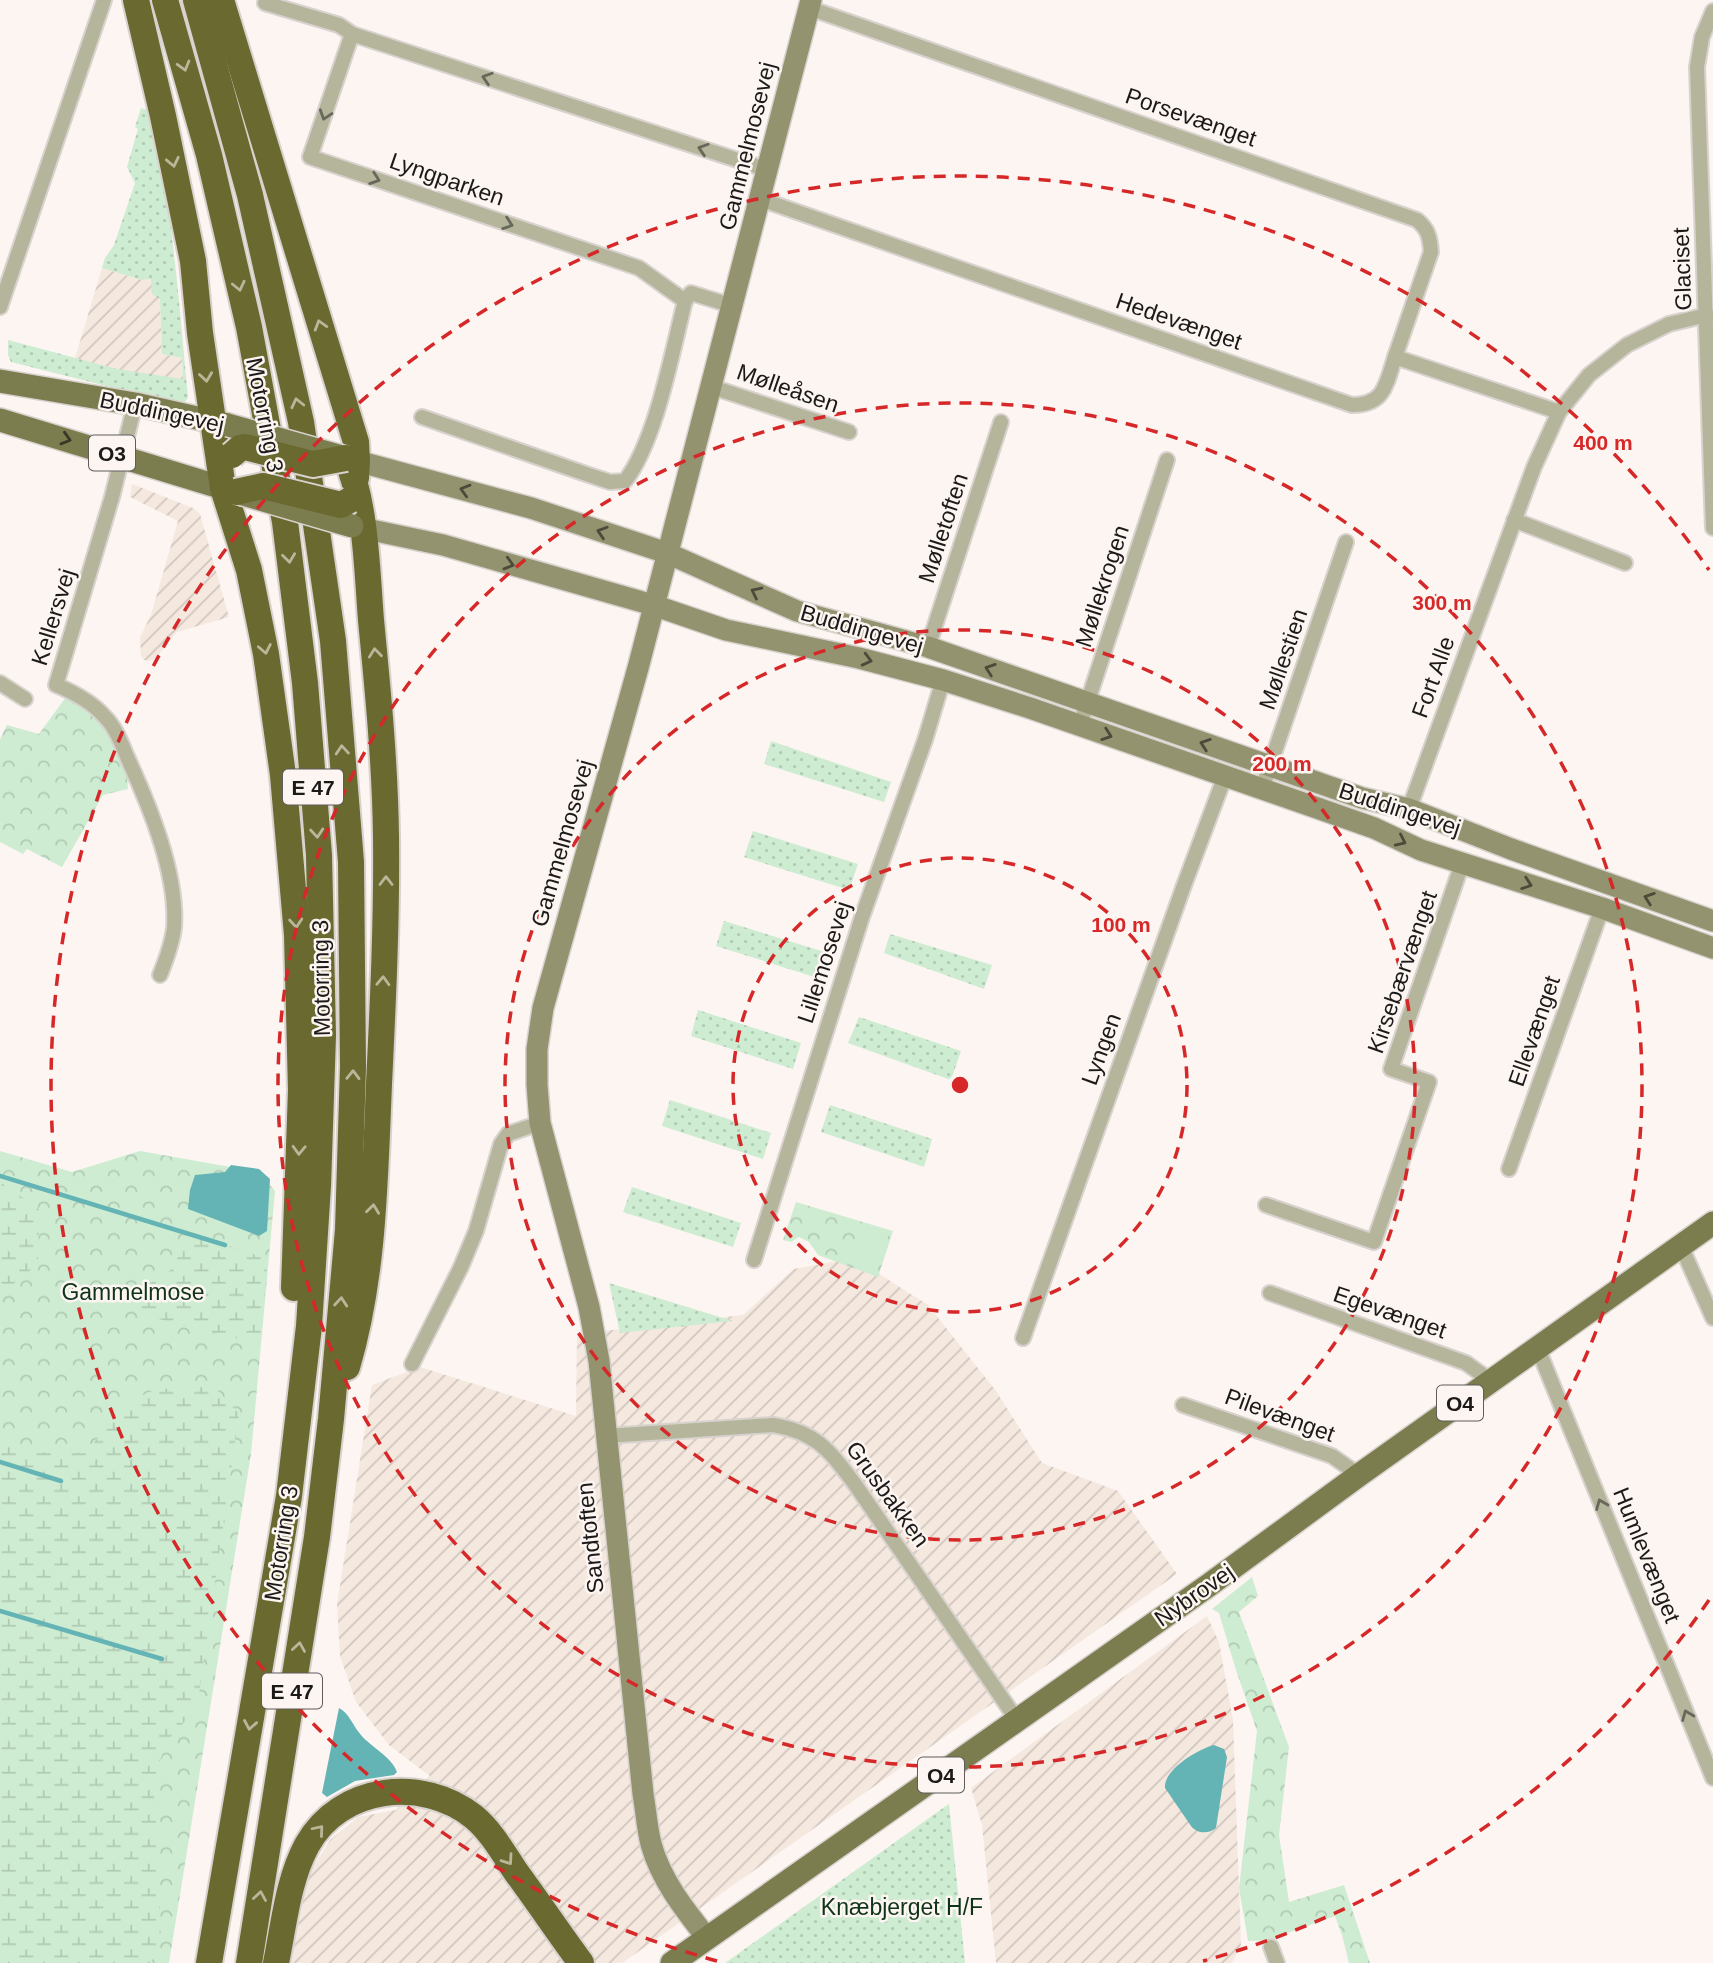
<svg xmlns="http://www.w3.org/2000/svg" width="1713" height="1963" font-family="Arial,sans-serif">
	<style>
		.industrial { fill: url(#industrial-furrows) }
		.grass { fill: url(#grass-dots) }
		.forest { fill: url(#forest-crowns) }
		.wetland { fill: url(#wetland-marsh) }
		.pitch { fill: #ceecd2 }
		.water { fill: #65b4b5 }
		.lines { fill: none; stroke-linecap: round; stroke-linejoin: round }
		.stream { stroke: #65b4b5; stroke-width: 4.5 }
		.street-casing { stroke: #d8d2ce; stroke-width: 18 }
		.secondary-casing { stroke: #d8d2ce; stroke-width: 24 }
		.primary-casing { stroke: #d8d2ce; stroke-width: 26 }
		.highway-casing { stroke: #d8d2ce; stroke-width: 30 }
		.street { stroke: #b4b59b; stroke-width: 14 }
		.secondary { stroke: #93946f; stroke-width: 21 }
		.primary { stroke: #7c7d4e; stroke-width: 23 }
		.highway { stroke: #696930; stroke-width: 26 }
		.primary-bridge-casing { stroke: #d8d2ce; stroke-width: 26; stroke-linecap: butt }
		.highway-bridge-casing { stroke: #d8d2ce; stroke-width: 30; stroke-linecap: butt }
		.primary-bridge { stroke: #7c7d4e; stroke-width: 23 }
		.highway-bridge { stroke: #696930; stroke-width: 26 }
		.oneway { stroke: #bab69a }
		.oneway2 { stroke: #68685a }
		.oneway3 { stroke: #393829 }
		.oneway4 { stroke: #4c4b3b }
		.ring { fill: none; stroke: #d62828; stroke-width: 3.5; stroke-dasharray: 12 9 }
		.labels { text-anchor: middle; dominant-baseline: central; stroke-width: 5; stroke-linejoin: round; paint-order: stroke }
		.shield { fill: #fcf5f1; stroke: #5f5c5a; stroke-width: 2 }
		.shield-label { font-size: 21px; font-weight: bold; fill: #1c1a19 }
		.street-label { font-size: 23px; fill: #1c1a19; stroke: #fcf5f1 }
		.park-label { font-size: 23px; fill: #0f3318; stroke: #fcf5f1 }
		.centre { fill: #d62828; stroke: #fcf5f1; stroke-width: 3.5 }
		.ring-label { font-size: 21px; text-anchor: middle; font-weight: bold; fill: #d62828; stroke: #fcf5f1; stroke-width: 5; stroke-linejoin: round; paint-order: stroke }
	</style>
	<defs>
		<pattern id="industrial-furrows" width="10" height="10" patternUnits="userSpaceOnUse" patternTransform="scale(1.75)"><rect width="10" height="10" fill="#f5e8df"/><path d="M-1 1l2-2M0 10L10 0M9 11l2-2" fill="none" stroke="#d1c6bf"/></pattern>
		<pattern id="grass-dots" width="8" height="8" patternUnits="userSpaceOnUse" patternTransform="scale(1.75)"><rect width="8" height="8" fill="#ceecd2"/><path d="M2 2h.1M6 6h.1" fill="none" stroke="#b0cab4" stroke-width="1.8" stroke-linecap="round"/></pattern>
		<pattern id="forest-crowns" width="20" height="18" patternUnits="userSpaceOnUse" patternTransform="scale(1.75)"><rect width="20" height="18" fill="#ceecd2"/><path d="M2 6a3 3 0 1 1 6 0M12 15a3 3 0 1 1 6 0" fill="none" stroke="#b0cab4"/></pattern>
		<pattern id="wetland-marsh" width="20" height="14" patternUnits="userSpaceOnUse" patternTransform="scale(1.75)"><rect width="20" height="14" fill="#ceecd2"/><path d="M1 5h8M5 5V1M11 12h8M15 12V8" fill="none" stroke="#b0cab4"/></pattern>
	</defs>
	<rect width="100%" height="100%" fill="#fcf5f1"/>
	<g class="industrial">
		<path d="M102 268 142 280 151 279 160 298 162 354 182 358 183 380 117 370 75 358Z"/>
		<path d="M132 484 193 508 200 514 229 617 177 632 156 658 149 661 144 660 141 656 140 637 151 615 178 521 130 497Z"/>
		<path d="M854 1258 928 1305 996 1391 1042 1463 1118 1491 1177 1574 622 1963H291L308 1875 330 1840 358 1817 396 1810 430 1776 389 1745 356 1702 340 1656 337 1604 372 1385 420 1367 576 1416 577 1334 743 1315 794 1269Z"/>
		<path d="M1207 1616 1219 1642 1233 1720 1241 1945 1232 1963H996L982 1825 971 1788Z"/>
	</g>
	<g class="grass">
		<path d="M141 108 151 111C172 205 179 302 188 398L182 405 11 362 8 355V340L117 369 183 379 182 358 162 354 160 299 152 294 151 279 142 280 102 268 105 258 114 245 135 183 127 167 138 129 135 127Z"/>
		<path d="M771 741 891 782 884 802 764 764Z"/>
		<path d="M753 831 858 864 849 890 744 857Z"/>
		<path d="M724 921 828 953 821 979 716 946Z"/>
		<path d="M890 934 992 965 984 989 884 953Z"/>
		<path d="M698 1010 801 1043 793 1069 691 1036Z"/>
		<path d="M859 1017 961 1051 951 1080 848 1043Z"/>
		<path d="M670 1100 771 1133 763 1159 662 1126Z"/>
		<path d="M830 1105 932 1139 924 1167 821 1132Z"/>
		<path d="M632 1187 741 1223 733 1247 623 1212Z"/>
		<path d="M609 1283 733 1321 620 1333Z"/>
		<path d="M949 1804 965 1963H725L946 1806Z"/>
	</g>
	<g class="forest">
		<path d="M66 697 101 719 127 775 128 789 103 795 62 867 27 849 23 854 0 842V739L7 725 39 734Z"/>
		<path d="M0 1151 72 1172 140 1151 259 1172 275 1191 251 1454 169 1963H0Z"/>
		<path d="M796 1202 893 1231 878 1277 818 1255 809 1242 799 1237 791 1242 783 1240Z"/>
		<path d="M1252 1577 1258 1596 1239 1612 1289 1747 1279 1835 1289 1902 1344 1885 1370 1963H1349L1342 1935 1335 1916 1285 1934 1275 1940 1248 1941 1239 1888 1257 1731 1235 1667 1219 1613 1212 1609Z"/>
	</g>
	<g class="wetland">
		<path d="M0 1182 39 1209 38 1264 7 1289 0 1301Z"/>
		<path d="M191 1233 265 1258 267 1273 260 1344 155 1318 125 1307 124 1288 153 1282 175 1267 182 1240Z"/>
		<path d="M188 1385 217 1390 239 1414 197 1708 166 1742 153 1784 158 1847 161 1936 151 1963H0V1430L13 1452 86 1453 118 1412 148 1392Z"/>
	</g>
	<path class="pitch" d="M863 1226 889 1234 877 1273 852 1264Z"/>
	<g class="water">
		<path d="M231 1165 259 1169 270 1179 267 1231 259 1236 188 1209 190 1190 195 1175 225 1172Z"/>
		<path d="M339 1708C349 1713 353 1726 361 1735 372 1748 391 1756 397 1772L394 1775 355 1781 327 1797 322 1793Z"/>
		<path d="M1214 1745 1224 1749 1227 1757 1216 1828C1209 1834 1197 1834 1191 1826L1165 1788C1163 1770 1198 1749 1214 1745Z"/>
	</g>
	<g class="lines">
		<g class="stream">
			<path d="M0 1176 225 1245"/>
			<path d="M0 1462 61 1481"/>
			<path d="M0 1611 162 1659"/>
		</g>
		<defs>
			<g id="street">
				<path d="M265 3 339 25 352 34"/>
				<path d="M809 8 1417 220C1428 229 1430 237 1431 252L1395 357"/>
				<path d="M1713 11 1702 37 1697 67 1713 528"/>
				<path d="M760 199 1352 405C1385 405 1386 384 1395 357L1559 412"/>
				<path d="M685 301 639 268 310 157 352 34 768 170"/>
				<path d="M0 307 104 0"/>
				<path d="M712 387 849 432"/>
				<path d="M135 404 112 497 56 685C73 692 93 703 105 717 116 728 122 745 128 759 150 807 178 875 174 928 172 944 166 960 160 975"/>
				<path d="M422 417 589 475 610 482 625 481C656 441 672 352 685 301L691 293 733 306"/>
				<path d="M1514 520 1625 563"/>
				<path d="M928 647 1001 422"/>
				<path d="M0 683 25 699"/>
				<path d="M1080 725 1167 460"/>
				<path d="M1262 789 1346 542"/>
				<path d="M1409 809 1534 467 1559 412 1589 375 1627 345 1669 324 1707 315"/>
				<path d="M1509 1169 1602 908"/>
				<path d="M1266 1205 1374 1242 1429 1082 1391 1069 1462 864"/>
				<path d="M1681 1246 1713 1318"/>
				<path d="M754 1260 862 917 925 740 943 680"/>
				<path d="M1270 1293 1466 1363 1491 1381"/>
				<path d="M1023 1338 1183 888 1225 776"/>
				<path d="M1538 1349 1713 1778"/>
				<path d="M412 1364 461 1267 476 1231 501 1144 508 1134 540 1123"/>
				<path d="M1183 1405 1332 1456 1359 1475"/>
				<path d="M606 1436 773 1425C816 1432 829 1450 854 1483L1017 1720"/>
				<path d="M1271 1947 1277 1963"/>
			</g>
			<g id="secondary">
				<path d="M346 458 531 508 667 553 797 611 928 647 1362 798 1409 809 1511 849 1713 921"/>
				<path d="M352 526 443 545 653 605 726 630 859 658 943 680 1030 708 1320 809 1374 828 1421 850 1602 908 1713 948"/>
				<path d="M707 1938C684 1909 661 1880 651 1844 647 1828 646 1811 643 1794L599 1361 589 1307 540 1123 537 1085V1049L543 1008 638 668 811 0"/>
			</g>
			<g id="primary">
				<path d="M0 381 135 404 228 425"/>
				<path d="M0 420 236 492"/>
				<path d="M672 1963 1209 1585 1359 1475 1713 1223"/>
			</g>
			<g id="highway">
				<path d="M136 0 163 116 193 261 200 333 223 488 249 570 266 654 283 775 297 935 301 1090 294 1288"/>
				<path d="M165 0 209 155 249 327 285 522 305 683 319 855 323 1035 318 1186 309 1326 289 1496 209 1963"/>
				<path d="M196 0 250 195 301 422 333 641 351 862 353 1067 348 1230 331 1419 317 1537 249 1963"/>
				<path d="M221 0 356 442 357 461 356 478"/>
				<path d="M346 458C366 503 367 571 371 620 378 692 385 763 386 836 387 919 383 1001 379 1084 375 1178 374 1276 347 1367"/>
				<path d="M276 1963C284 1924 288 1880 307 1845 340 1785 423 1776 474 1817 491 1831 504 1854 516 1872 538 1902 559 1933 581 1963"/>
			</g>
		</defs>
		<use href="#street" class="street-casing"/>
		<use href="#secondary" class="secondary-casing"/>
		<use href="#primary" class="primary-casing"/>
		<use href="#highway" class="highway-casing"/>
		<use href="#street" class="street"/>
		<use href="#secondary" class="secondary"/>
		<use href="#primary" class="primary"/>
		<use href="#highway" class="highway"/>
		<defs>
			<g id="primary-bridge">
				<path d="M228 425 346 458"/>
				<path d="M236 492 352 526"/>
			</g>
			<g id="highway-bridge">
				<path d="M232 455 240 448 245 447 313 464 346 458"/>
				<path d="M236 492 263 486 341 505 350 500"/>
			</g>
		</defs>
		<use href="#primary-bridge" class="primary-bridge-casing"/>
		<use href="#highway-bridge" class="highway-bridge-casing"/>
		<use href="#primary-bridge" class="primary-bridge"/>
		<use href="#highway-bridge" class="highway-bridge"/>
	</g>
	<defs><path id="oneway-chevron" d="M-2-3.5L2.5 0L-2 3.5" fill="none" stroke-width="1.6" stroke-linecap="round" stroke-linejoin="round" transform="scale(1.75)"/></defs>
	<g class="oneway">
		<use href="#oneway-chevron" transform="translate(184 66) rotate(74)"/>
		<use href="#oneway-chevron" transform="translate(173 162) rotate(78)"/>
		<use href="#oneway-chevron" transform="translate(239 286) rotate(77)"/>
		<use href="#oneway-chevron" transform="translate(320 325) rotate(-107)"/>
		<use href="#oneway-chevron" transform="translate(206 377) rotate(82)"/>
		<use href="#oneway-chevron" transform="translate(297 403) rotate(-103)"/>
		<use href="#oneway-chevron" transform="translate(289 558) rotate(83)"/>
		<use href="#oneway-chevron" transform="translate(265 649) rotate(79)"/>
		<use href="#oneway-chevron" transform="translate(375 653) rotate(-96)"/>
		<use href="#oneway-chevron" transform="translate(342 750) rotate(-95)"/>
		<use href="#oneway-chevron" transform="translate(317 833) rotate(85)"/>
		<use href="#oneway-chevron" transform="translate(386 881) rotate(-90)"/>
		<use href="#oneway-chevron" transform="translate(296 923) rotate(85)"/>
		<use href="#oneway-chevron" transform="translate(383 981) rotate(-88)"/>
		<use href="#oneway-chevron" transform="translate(353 1075) rotate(-89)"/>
		<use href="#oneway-chevron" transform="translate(299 1150) rotate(92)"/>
		<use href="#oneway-chevron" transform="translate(373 1209) rotate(-83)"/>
		<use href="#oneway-chevron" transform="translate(341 1302) rotate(-85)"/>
		<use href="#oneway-chevron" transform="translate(299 1647) rotate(-81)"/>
		<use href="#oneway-chevron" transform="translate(250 1725) rotate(100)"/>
		<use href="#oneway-chevron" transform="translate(319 1830) rotate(-50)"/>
		<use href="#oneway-chevron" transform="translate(508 1860) rotate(55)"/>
		<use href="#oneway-chevron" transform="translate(260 1896) rotate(-81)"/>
	</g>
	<g class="oneway2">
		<use href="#oneway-chevron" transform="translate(487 78) rotate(-162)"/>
		<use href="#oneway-chevron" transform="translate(325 115) rotate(108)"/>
		<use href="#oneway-chevron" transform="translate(703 149) rotate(-162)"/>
		<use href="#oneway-chevron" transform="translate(375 179) rotate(19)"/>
		<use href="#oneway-chevron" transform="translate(508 224) rotate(19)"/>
		<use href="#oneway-chevron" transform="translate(1601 1504) rotate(-112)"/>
		<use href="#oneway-chevron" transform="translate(1687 1715) rotate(-112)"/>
	</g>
	<use class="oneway3" href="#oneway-chevron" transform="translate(66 439) rotate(17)"/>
	<g class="oneway4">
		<use href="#oneway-chevron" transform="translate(465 490) rotate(-164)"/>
		<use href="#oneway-chevron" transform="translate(602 532) rotate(-162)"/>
		<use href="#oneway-chevron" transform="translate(509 564) rotate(16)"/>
		<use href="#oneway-chevron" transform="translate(756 592) rotate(-154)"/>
		<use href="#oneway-chevron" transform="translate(867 660) rotate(14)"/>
		<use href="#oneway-chevron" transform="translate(990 669) rotate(-161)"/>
		<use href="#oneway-chevron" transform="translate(1107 735) rotate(19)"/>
		<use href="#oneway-chevron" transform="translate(1205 744) rotate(-161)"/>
		<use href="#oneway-chevron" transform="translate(1401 841) rotate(25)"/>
		<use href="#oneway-chevron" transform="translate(1527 884) rotate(19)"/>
		<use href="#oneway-chevron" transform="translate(1649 898) rotate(-161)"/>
	</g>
	<g class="ring">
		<circle cx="960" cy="1085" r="227"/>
		<circle cx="960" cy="1085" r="455"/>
		<circle cx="960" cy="1085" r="682"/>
		<path d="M1709 1600A909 909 0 0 1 1203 1961M717 1961A909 909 0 1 1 1709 570"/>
	</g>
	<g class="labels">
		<g class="shield">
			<rect x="89" y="435.5" width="46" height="35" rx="5"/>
			<rect x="283" y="769.5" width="60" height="35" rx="5"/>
			<rect x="1437" y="1385.5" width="46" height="35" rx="5"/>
			<rect x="262" y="1673.5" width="60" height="35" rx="5"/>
			<rect x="918" y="1757.5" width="46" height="35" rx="5"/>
		</g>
		<g class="shield-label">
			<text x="112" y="453">O3</text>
			<text x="313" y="787">E 47</text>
			<text x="1460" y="1403">O4</text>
			<text x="292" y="1691">E 47</text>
			<text x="941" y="1775">O4</text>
		</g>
		<g class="street-label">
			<text transform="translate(1191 117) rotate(19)">Porsevænget</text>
			<text transform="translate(747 146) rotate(-76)">Gammelmosevej</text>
			<text transform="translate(447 179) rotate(19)">Lyngparken</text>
			<text transform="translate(1682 269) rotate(-92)">Glaciset</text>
			<text transform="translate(1179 321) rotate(19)">Hedevænget</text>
			<text transform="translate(788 388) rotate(19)">Mølleåsen</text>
			<text transform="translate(162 412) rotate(12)">Buddingevej</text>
			<text transform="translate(265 415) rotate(79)">Motorring 3</text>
			<text transform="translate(943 528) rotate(-72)">Mølletoften</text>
			<text transform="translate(1102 586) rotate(-72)">Møllekrogen</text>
			<text transform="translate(53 617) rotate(-73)">Kellersvej</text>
			<text transform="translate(862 629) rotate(16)">Buddingevej</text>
			<text transform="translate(1283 659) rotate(-71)">Møllestien</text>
			<text transform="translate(1433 677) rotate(-70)">Fort Alle</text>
			<text transform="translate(1400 809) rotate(18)">Buddingevej</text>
			<text transform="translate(562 843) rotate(-74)">Gammelmosevej</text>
			<text transform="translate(824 962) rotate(-72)">Lillemosevej</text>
			<text transform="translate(1402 972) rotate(-71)">Kirsebærvænget</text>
			<text transform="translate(321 978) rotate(-91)">Motorring 3</text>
			<text transform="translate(1534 1031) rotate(-71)">Ellevænget</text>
			<text transform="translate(1101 1049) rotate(-70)">Lyngen</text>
			<text transform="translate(1390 1312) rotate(19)">Egevænget</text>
			<text transform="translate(1280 1415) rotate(20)">Pilevænget</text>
			<text transform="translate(888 1494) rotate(54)">Grusbakken</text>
			<text transform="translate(590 1538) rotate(-96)">Sandtoften</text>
			<text transform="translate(281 1543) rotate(-81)">Motorring 3</text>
			<text transform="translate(1647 1555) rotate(68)">Humlevænget</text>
			<text transform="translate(1194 1595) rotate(-35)">Nybrovej</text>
		</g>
		<g class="park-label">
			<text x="133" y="1292">Gammelmose</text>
			<text x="902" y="1907">Knæbjerget H/F</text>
		</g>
	</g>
	<circle cx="960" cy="1085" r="10" class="centre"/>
	<g class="ring-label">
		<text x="1603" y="450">400 m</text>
		<text x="1442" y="610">300 m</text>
		<text x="1282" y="771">200 m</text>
		<text x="1121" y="932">100 m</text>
	</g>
</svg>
